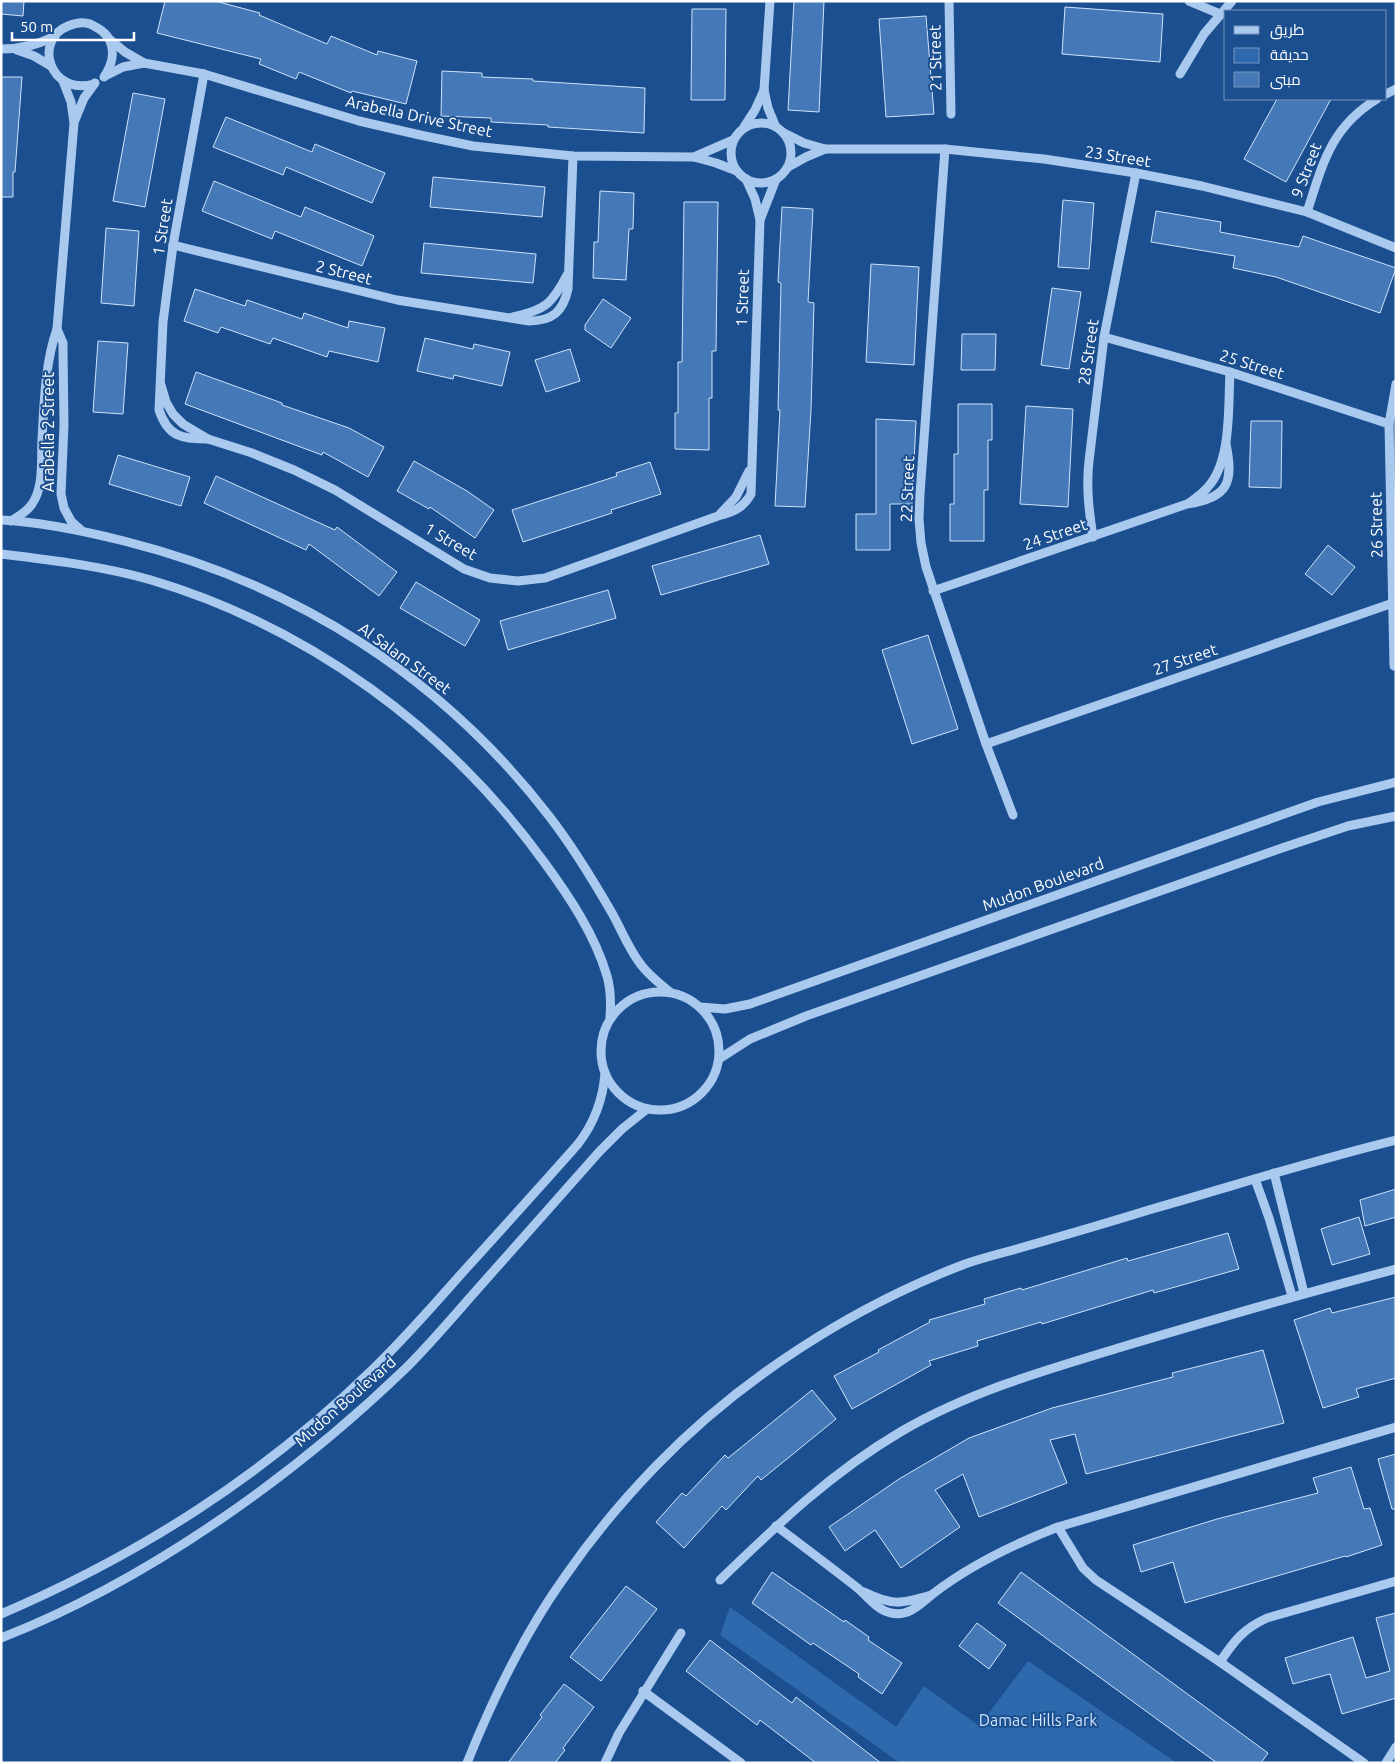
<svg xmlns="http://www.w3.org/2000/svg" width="1397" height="1764" font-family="Ubuntu,Cairo,sans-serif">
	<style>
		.green { fill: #2e69ad }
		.building { fill: #4478b7; stroke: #cfe3fa }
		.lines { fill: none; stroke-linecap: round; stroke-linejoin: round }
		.minor { stroke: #a9c9ee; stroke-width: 9 }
		.labels { text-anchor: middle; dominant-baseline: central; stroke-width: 4; stroke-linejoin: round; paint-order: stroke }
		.street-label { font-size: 16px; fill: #fff; stroke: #1b4f8f }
		.park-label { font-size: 16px; fill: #cfe3fa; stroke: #1b4f8f }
	</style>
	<rect width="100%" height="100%" fill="#1b4f8f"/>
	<path class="green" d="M730 1607 896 1727 924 1686 979 1726 1028 1661 1177 1763H900L720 1635Z"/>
	<g class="building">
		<path d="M1 1H24L23 16 1 14Z"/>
		<path d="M165 1H215L260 13 259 15 327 44 331 36 377 55 378 51 417 61 406 104 352 91 351 93 299 72 296 79 259 64 261 59 157 33Z"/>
		<path d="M794 1H824L819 112 788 110Z"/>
		<path d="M1065 7 1163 14 1160 62 1062 54Z"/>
		<path d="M692 9H726L725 100H691Z"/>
		<path d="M926 16 934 114 886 117 879 19Z"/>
		<path d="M442 71 482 73V77L533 79V81L645 88 644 133 548 127V125L491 122V118L441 116Z"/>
		<path d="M1 77H22L15 172H13V197H1Z"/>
		<path d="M133 93 165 99 145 207 113 201Z"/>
		<path d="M1277 99H1331L1286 182 1244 159Z"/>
		<path d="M226 117 312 152 315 144 385 173 372 203 286 167 283 175 213 147Z"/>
		<path d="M433 177 545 187 542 217 430 207Z"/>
		<path d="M214 181 301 217 305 207 374 236 362 266 275 231 272 239 202 211Z"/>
		<path d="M600 191 634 193 633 229H629L626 280 593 278 594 242H598Z"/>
		<path d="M1063 200 1094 203 1089 269 1058 267Z"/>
		<path d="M684 202H718L716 351H712V398H709V450L675 449V413H678V362H682Z"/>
		<path d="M782 207 813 209 808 302 814 303 811 410 805 507 775 506 780 410H778L781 283 778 282Z"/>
		<path d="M1156 211 1221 222 1220 232 1299 247 1303 236 1396 268 1380 313 1276 277 1233 268 1235 256 1151 242Z"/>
		<path d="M106 228 139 231 134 306 101 303Z"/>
		<path d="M424 243 536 254 533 283 421 273Z"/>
		<path d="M871 264 919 267 914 365 866 362Z"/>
		<path d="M1052 288 1081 292 1069 369 1041 365Z"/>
		<path d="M195 289 245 306 247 300 302 319 304 313 348 328 349 321 385 328 378 362 329 351 327 357 273 338 270 344 221 327 218 333 184 321Z"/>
		<path d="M603 299 631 318 611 348 585 330V325Z"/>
		<path d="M962 334H996L995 370H961Z"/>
		<path d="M425 338 473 349 474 344 510 352 502 386 454 375 453 379 417 371Z"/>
		<path d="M98 341 128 343 123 414 93 412Z"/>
		<path d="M570 349 580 381 546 392 535 360Z"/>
		<path d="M196 372 282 403V405L349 428 384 447 368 477 323 452 322 455 185 404Z"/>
		<path d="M958 404H992V440H988V490H984V541H950V504H954V454H958Z"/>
		<path d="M1026 406 1073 409 1068 507 1020 504Z"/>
		<path d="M876 419 916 421 912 504H890V550H856V514H876Z"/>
		<path d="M1251 421H1282L1281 488 1249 487Z"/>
		<path d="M118 455 190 477 181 506 109 484Z"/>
		<path d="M414 461 467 491 494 510 475 538 430 507 429 509 397 491Z"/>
		<path d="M650 462 661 494 611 510 612 513 523 542 512 510 617 476 616 473Z"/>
		<path d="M216 476 335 530 337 527 397 572 379 596 309 544 306 550 204 503Z"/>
		<path d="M760 535 769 564 661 595 652 566Z"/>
		<path d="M1328 545 1355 567 1332 595 1305 574Z"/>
		<path d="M416 582 480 620 465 646 400 608Z"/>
		<path d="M608 590 616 618 508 650 500 621Z"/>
		<path d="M928 635 958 729 912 744 882 650Z"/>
		<path d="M1396 1189V1217L1365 1226 1360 1200Z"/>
		<path d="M1359 1217 1370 1254 1332 1265 1321 1229Z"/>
		<path d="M1228 1233 1239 1269 1154 1293 1153 1290 1042 1324 1041 1322 977 1341 978 1346 929 1361 931 1365 852 1409 834 1376 879 1352 878 1350 930 1322 929 1320 985 1304 984 1299 1021 1288 1022 1290 1127 1258 1128 1261Z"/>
		<path d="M1396 1297V1378L1356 1389 1359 1397 1323 1408 1294 1320 1330 1308 1332 1313Z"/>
		<path d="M1263 1350 1284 1423 1086 1474 1075 1434 1050 1440 1067 1483 979 1517 963 1474 935 1490 960 1527 901 1568 875 1530 845 1551 829 1527 899 1479 969 1438 1052 1408 1173 1377 1172 1373Z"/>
		<path d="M812 1390 836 1419 761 1480 758 1476 726 1510 722 1506 684 1548 656 1522 682 1493 686 1496 725 1455 728 1458Z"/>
		<path d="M1396 1454V1509H1392L1378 1459Z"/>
		<path d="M1351 1467 1364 1509 1370 1508 1382 1545 1346 1557 1345 1556 1185 1603 1173 1562 1141 1572 1133 1545 1217 1519 1318 1493 1313 1478Z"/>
		<path d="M772 1572 844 1622 845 1620 869 1637 868 1640 902 1663 882 1694 858 1677 859 1674 813 1643 811 1645 752 1603Z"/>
		<path d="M1021 1572 1268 1753 1261 1763H1217L998 1603Z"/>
		<path d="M626 1586 657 1609 601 1681 570 1657Z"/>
		<path d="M1396 1613V1698L1342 1714 1330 1674 1293 1684 1285 1658 1353 1637 1366 1678 1390 1671 1376 1618Z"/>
		<path d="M977 1623 1006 1645 989 1669 959 1646Z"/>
		<path d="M710 1640 792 1703 796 1697 881 1763H816L760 1720 757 1725 686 1671Z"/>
		<path d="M564 1684 594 1707 563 1748 565 1750 555 1763H508L542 1717 540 1715Z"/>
	</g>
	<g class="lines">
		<g class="minor">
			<path d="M770 1 764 90 768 108 775 125"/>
			<path d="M949 1 951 114"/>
			<path d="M1189 1 1220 14"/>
			<path d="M108 38 125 52 144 63 204 74 359 121 420 135 473 146 573 156 694 157 716 163 737 171"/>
			<path d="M1 49C21 49 38 45 55 36"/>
			<path d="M17 50 34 56 51 66"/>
			<path d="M204 74 173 245 163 322 159 410C168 437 182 439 208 439"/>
			<path d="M1180 74 1204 34 1232 1"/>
			<path d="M105 76 123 67 144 63"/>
			<path d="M94 84C49 96 33 40 68 26 75 23 82 21 90 24 98 28 106 32 110 41 115 54 112 65 104 77"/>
			<path d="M1386 94 1396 89"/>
			<path d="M75 120 84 98 95 83"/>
			<circle cx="761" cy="153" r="30"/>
			<path d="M744 127 755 110 764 90"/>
			<path d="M784 133 804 143 825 149H945L1044 159 1136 173 1202 186 1307 212 1396 248"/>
			<path d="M945 149 920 494 919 519 921 543 926 567 986 744 1013 815"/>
			<path d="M694 157 733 140"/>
			<path d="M788 167 806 157 825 149"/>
			<path d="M1307 212C1323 163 1331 127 1377 99"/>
			<path d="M760 220 776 179"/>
			<path d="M173 245 397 300 529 321C552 321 563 312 568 289L573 156"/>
			<path d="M513 317C545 310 552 304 567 275"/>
			<path d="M57 329 63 343V350L64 425 61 494 64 508 71 521 81 530"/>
			<path d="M1104 337 1230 372 1389 424"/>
			<path d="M161 385 166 402 173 414 183 424 208 439 252 453 294 470 335 490 464 569 490 578 518 581 545 578 718 516C734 512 743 508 751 494L760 220 755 199 746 179"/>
			<path d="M1189 503C1196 498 1202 494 1207 488 1232 462 1228 406 1230 372"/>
			<path d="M720 514 736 497 749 471"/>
			<path d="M1 520C43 522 84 531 124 541 295 584 441 676 549 816 573 847 593 880 612 913 621 929 628 947 639 962 647 974 659 983 670 992"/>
			<path d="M11 521C19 516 27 512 32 504 44 487 41 460 42 440 44 404 45 362 57 329L74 123 71 102 63 81"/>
			<path d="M1093 537C1089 511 1086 487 1089 461L1104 337 1136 173"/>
			<path d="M1 554C51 560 102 566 151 580 309 627 448 729 544 862 569 896 595 935 607 976 611 990 611 1004 610 1017"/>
			<path d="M933 591 1187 504C1228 498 1234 483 1226 444"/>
			<path d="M1394 666 1389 424 1396 384"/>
			<path d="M986 744 1393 603"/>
			<circle cx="660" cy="1051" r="59"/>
			<path d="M700 1007 725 1009 750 1004 1318 802 1396 782"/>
			<path d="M719 1059 750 1039 806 1016 1282 848 1348 826 1396 816"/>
			<path d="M1274 1173 1304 1293"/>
			<path d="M1255 1179 1269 1218 1292 1296"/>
			<path d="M776 1526C803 1546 829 1566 855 1586 867 1595 876 1610 891 1613 910 1617 921 1603 934 1593 972 1564 1014 1544 1058 1527L1396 1427"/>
			<path d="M1058 1527 1083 1568 1096 1580 1220 1662 1364 1763"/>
			<path d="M720 1580C778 1524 832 1472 902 1431 971 1391 1049 1369 1125 1346 1215 1319 1305 1293 1396 1269"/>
			<path d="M864 1592C893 1606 901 1604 931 1595"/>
			<path d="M1 1614C141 1554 263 1476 372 1370 404 1339 433 1306 462 1273 501 1230 540 1187 578 1144 595 1122 603 1100 605 1073"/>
			<path d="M1 1638C147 1581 293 1477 406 1368 433 1341 457 1312 482 1284 521 1240 560 1196 599 1152L622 1129 647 1109"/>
			<path d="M1220 1662C1234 1641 1243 1629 1267 1618L1396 1581"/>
			<path d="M643 1691 741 1763"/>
			<path d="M467 1763C493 1698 525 1632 566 1575 593 1536 623 1500 656 1466 740 1379 852 1307 965 1264 985 1257 1007 1252 1027 1246 1069 1234 1110 1222 1152 1209 1233 1186 1314 1160 1396 1140"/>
			<path d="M605 1763 619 1733 681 1633"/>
			<path d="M1386 1763 1396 1747"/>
		</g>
	</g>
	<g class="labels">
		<g class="street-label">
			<text transform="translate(935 58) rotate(-91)">21 Street</text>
			<text transform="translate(419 116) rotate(12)">Arabella Drive Street</text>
			<text transform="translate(1118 156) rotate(9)">23 Street</text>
			<text transform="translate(1306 170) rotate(-69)">9 Street</text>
			<text transform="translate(162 227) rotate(-81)">1 Street</text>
			<text transform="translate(344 272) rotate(14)">2 Street</text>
			<text transform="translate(742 298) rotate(-88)">1 Street</text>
			<text transform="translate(1088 352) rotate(-82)">28 Street</text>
			<text transform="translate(1252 364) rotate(17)">25 Street</text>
			<text transform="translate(48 432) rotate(-90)">Arabella 2 Street</text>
			<text transform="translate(907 489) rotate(-88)">22 Street</text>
			<text transform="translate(1376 525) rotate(-91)">26 Street</text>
			<text transform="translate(1055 534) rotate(-19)">24 Street</text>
			<text transform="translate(451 541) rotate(30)">1 Street</text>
			<text transform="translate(405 658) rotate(36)">Al Salam Street</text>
			<text transform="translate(1185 659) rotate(-19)">27 Street</text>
			<text transform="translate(1043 884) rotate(-20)">Mudon Boulevard</text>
			<text transform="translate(345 1401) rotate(-41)">Mudon Boulevard</text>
		</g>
		<g class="park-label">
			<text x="1038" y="1720">Damac Hills Park</text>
		</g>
	</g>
	<rect width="1397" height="1764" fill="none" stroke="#ffffff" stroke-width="5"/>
	<rect x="1224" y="10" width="162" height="90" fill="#1b4f8f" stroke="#7695bc"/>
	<rect x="1234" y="26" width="25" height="8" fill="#a9c9ee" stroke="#7695bc"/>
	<text x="1270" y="35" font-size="15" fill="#ffffff">طريق</text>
	<rect x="1234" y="48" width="25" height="15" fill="#2e69ad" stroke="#7695bc"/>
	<text x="1270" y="60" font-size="15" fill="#ffffff">حديقة</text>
	<rect x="1234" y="72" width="25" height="15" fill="#4478b7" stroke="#7695bc"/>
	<text x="1270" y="85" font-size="15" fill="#ffffff">مبنى</text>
	<path d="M12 32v8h122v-8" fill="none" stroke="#ffffff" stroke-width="2.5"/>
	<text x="20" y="32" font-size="15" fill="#ffffff" stroke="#1b4f8f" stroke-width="4" paint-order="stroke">50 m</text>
</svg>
